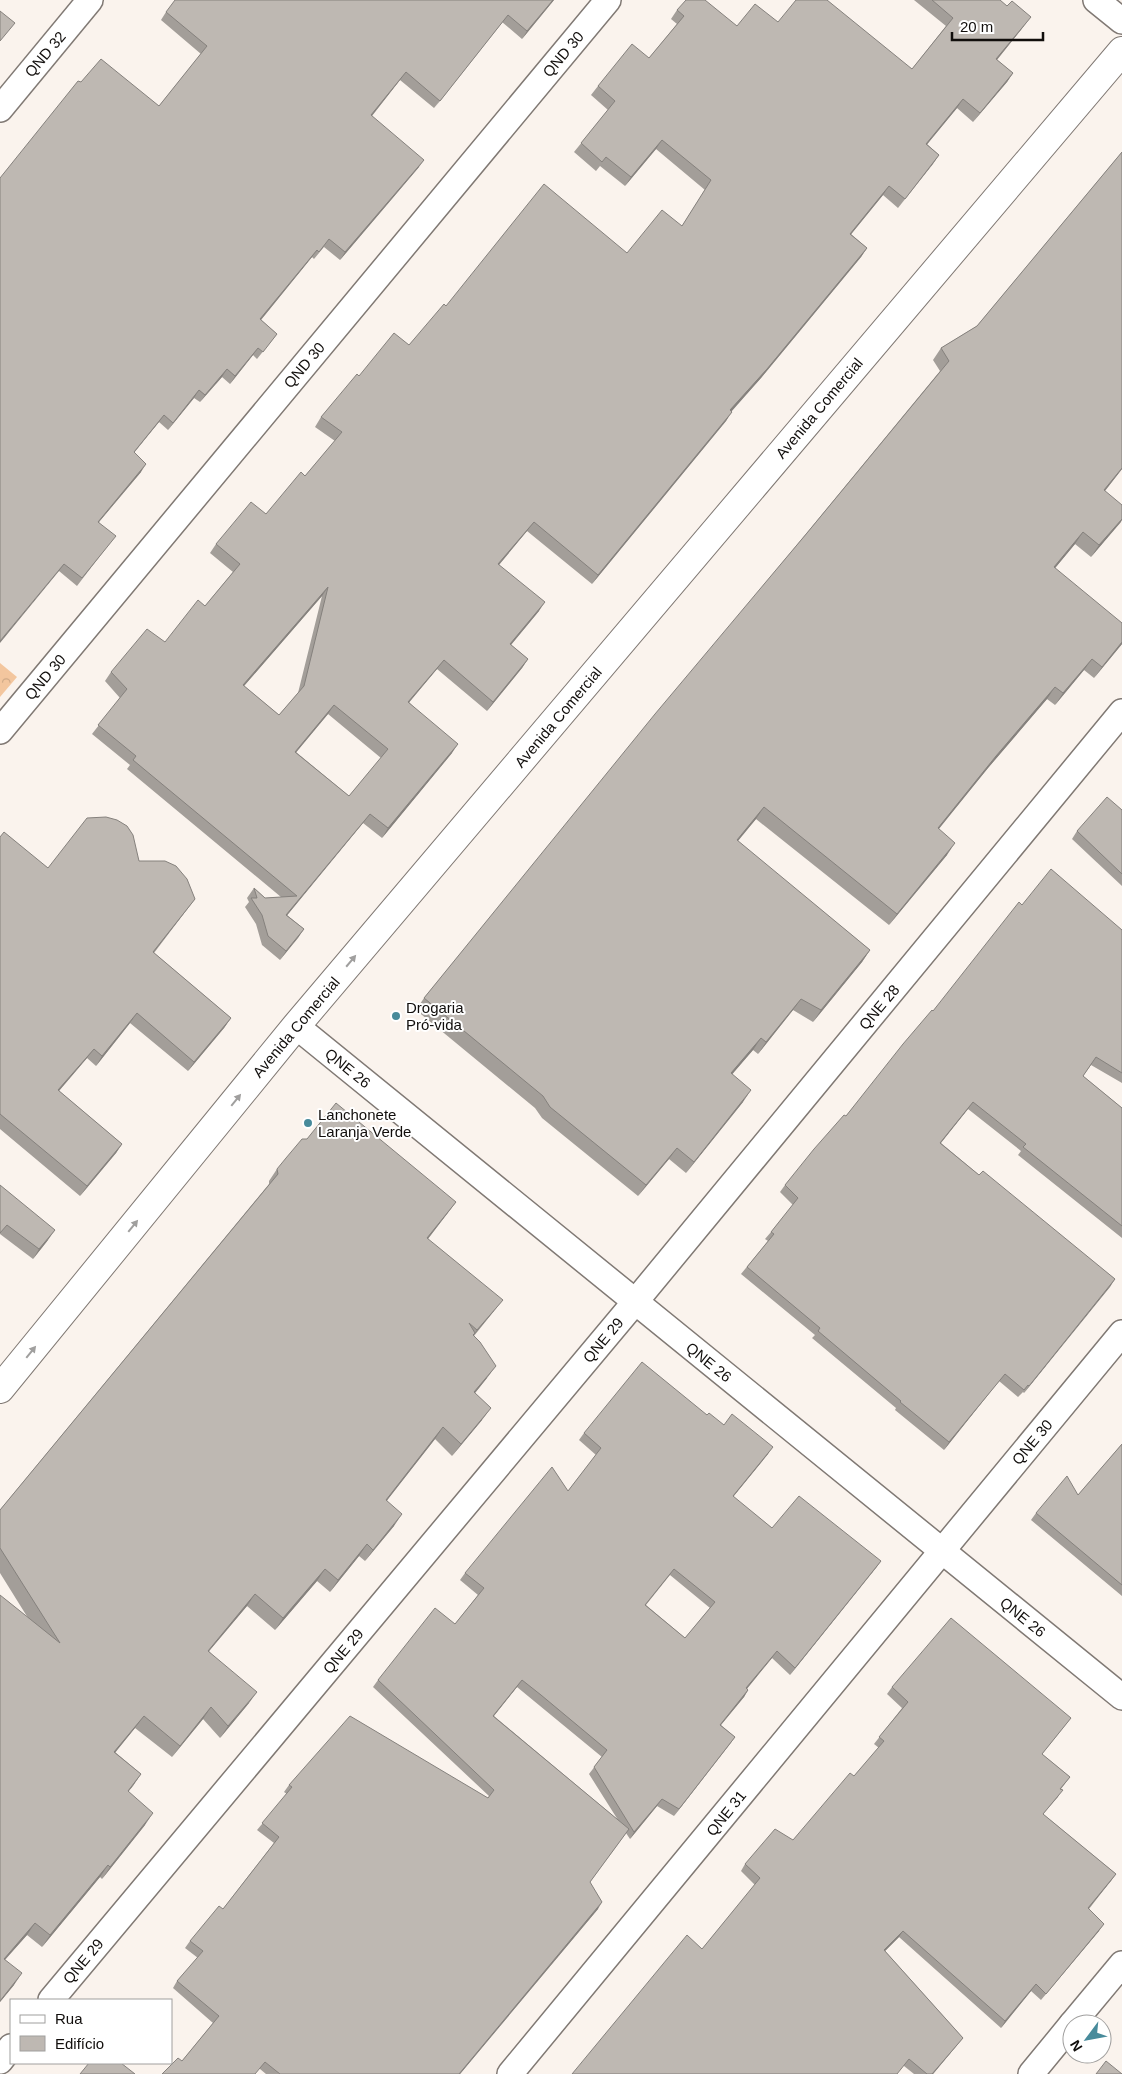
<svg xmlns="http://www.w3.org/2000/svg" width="1122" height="2074" font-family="Arial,sans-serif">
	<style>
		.forest { fill: url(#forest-crowns) }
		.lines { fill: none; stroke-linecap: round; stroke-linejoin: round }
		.minor-casing { stroke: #807974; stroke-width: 28 }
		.secondary-casing { stroke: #807974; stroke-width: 30 }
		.minor { stroke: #fff; stroke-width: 25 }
		.secondary { stroke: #fff; stroke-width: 28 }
		.wall { fill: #a39e99; fill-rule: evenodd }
		.shaded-wall { fill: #85817d }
		.building { fill: #beb8b2; stroke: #85817d; fill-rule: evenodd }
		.oneway { fill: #a09f9e }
		.poi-dot { fill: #488b9b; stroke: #fff; stroke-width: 2 }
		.labels { text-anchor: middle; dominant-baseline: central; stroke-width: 4; stroke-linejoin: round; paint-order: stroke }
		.street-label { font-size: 15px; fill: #110e0c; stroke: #fff }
		.poi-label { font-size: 15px; fill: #110e0c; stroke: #fff; text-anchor: start }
	</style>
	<defs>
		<pattern id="forest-crowns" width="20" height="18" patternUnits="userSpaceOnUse" patternTransform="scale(1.25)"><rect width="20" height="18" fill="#f3c69e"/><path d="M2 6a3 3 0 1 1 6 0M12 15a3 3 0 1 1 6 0" fill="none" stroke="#cfa987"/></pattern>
	</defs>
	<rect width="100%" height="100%" fill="#faf3ed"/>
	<path class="forest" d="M0 663 17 677 0 697Z"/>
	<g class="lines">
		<defs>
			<g id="minor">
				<path d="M1096 0 1122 21"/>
				<path d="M0 109 90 0"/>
				<path d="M0 731 608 0"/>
				<path d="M296 1026 1122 1697"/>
				<path d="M51 2000 635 1302 1122 712"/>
				<path d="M1072 2024 1122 1964"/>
				<path d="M0 2061 11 2047"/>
				<path d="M510 2074 1122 1333"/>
				<path d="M1031 2074 1072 2024"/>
			</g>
			<path id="secondary" d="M0 1389 296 1026 1122 51"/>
		</defs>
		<use href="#minor" class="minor-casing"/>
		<use href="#secondary" class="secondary-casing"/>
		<use href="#minor" class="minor"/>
		<use href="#secondary" class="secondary"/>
	</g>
	<g class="wall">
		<path d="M554 0 522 39 502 22 434 108 400 80 372 116 419 167 340 260 324 247 314 259 312 257 261 320 277 334 257 359 253 355 230 384 222 377 200 402 194 398 168 430 159 422 134 452 141 472 99 522 110 543 77 586 59 571 81 82 159 106 201 54 161 20 166 12Z"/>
		<path d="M914 0H1000L1024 26 997 60 1013 73 1007 82 973 122 957 108 927 144 939 155 898 208 883 195 851 234 867 248 861 257 761 378 731 411 726 421 592 584 527 531 499 565 539 611 511 645 528 659 522 668 487 711 437 669 409 702 452 753 382 838 363 823 328 865 287 915 304 929 280 960 262 945 256 924 245 907 249 902 247 898 254 888 265 898 281 897 127 769 130 765 92 734 120 698 105 681 111 672 165 642 205 606 233 572 210 553 216 544 266 514 305 476 335 441 315 427 321 417 359 376 409 345 446 306 627 253 682 226 705 190 656 149 625 186 600 166 596 171 574 152 608 110 591 95 598 86 649 58 677 24 671 19 677 10 737 26 778 22 912 69 946 26ZM322 596 298 693 279 715 244 686ZM328 714 381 758 349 796 296 752Z"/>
		<path d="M1122 152V469L1105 491 1122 520 1091 557 1075 544 1055 568 1122 644 1094 678 1084 670 1055 705 1047 699 988 768 938 829 947 855 889 925 756 819 737 841 870 950 862 962 813 1022 793 1010 758 1054 753 1050 732 1074 743 1102 686 1173 669 1159 638 1196 542 1118 535 1108 416 1010 424 998 940 371 933 360 941 348 977 326Z"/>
		<path d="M1122 810V886L1072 839 1077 831Z"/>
		<path d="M0 837 48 868 139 861 195 899 154 953 231 1018 224 1028 188 1071 130 1023 96 1066 87 1058 59 1091 122 1144 116 1153 80 1196 0 1129Z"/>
		<path d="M1022 905 1122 930V1083L1091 1065 1083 1076 1122 1108V1238L1018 1155 1021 1151 968 1109 941 1143 979 1175 1115 1279 1024 1393 1023 1392 1018 1397 999 1381 944 1450 895 1410 896 1408 812 1338 815 1335 741 1274 768 1241 765 1239 771 1232 793 1205 780 1192 785 1185 846 1116Z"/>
		<path d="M277 1169 456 1202 428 1239 494 1311 474 1336 487 1378 475 1393 482 1420 452 1456 435 1439 387 1500 394 1526 365 1561 359 1556 330 1592 317 1581 275 1630 247 1606 209 1651 249 1703 220 1738 203 1719 172 1757 135 1728 115 1752 141 1774 128 1792 145 1825 102 1879 100 1877 42 1947 27 1935 5 1960 14 1985 0 2002 28 1618 0 1573V1510L269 1184V1181Z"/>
		<path d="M0 1185 48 1240 33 1259 0 1234Z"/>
		<path d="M707 1415 724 1425 768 1454 733 1497 772 1528 881 1561 790 1675 772 1658 747 1688 748 1690 744 1697 721 1725 735 1737 674 1816 657 1806 630 1839 626 1833 590 1882 598 1909 460 2074H266L260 2069 182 2061 213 2023 173 1988 177 1981 198 1958 185 1948 190 1941 223 1909 274 1843 257 1830 287 1794 284 1792 289 1785 488 1798 489 1796 373 1687 378 1680 455 1624 478 1595 460 1580 465 1573 568 1491 596 1455 579 1440 584 1433ZM670 1575 710 1608 685 1638 646 1605ZM517 1687 602 1757 589 1774 618 1820 494 1716Z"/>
		<path d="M1122 1444V1596L1031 1520 1036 1513 1078 1495Z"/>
		<path d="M892 1687 1071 1718 1042 1754 1070 1777 1061 1789 1058 1797 1043 1814 1116 1874 1089 1909 1099 1931 1041 2000 1031 1991 1001 2028 899 1937 885 1951 963 2038 933 2074H914L904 2066 702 1949 755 1885 741 1871 745 1864 793 1840 854 1776 879 1748 874 1744 902 1708 887 1694Z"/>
	</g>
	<g class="shaded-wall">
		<path d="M553 0H554L522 39 527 31Z"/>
		<path d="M508 15 502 22 434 108 440 101Z"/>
		<path d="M1031 17 1024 26 990 68 996 59Z"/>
		<path d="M406 72 400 80 366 123 371 115Z"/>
		<path d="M1013 73 1007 82 973 122 980 113Z"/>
		<path d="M963 99 957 108 920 153 926 144Z"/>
		<path d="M662 140 656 149 625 186 631 177Z"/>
		<path d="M939 155 933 164 898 208 905 199Z"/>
		<path d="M424 160 419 167 340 260 345 252Z"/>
		<path d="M889 186 883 195 844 243 850 234Z"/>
		<path d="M867 248 861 257 761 378 724 420 730 410Z"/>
		<path d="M317 250 312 257 255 327 260 319Z"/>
		<path d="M258 348 253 355 230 384 235 376Z"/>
		<path d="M227 369 222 377 200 402 205 395Z"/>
		<path d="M199 390 194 398 168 430 173 423Z"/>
		<path d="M732 412 726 421 592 584 598 575Z"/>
		<path d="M164 415 159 422 129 459 134 452Z"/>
		<path d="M146 464 141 472 93 529 98 522Z"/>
		<path d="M1122 468V469L1096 502 1104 490Z"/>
		<path d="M1122 519 1121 522 1091 557 1099 545Z"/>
		<path d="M534 522 527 531 492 573 498 564Z"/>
		<path d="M1083 532 1075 544 1046 579 1054 567Z"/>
		<path d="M64 564 59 571 0 643V641Z"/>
		<path d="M328 587 322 596 237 694 243 685Z"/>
		<path d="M545 602 539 611 504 653 510 644Z"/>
		<path d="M1122 642V644L1094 678 1102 667Z"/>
		<path d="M528 659 522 668 487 711 493 702Z"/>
		<path d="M1092 659 1084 670 1055 705 1063 693Z"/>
		<path d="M444 660 437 669 402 711 408 702Z"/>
		<path d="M1055 687 1047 699 988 768 930 840 938 828 996 756Z"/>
		<path d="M334 705 328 714 289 761 295 752Z"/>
		<path d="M458 744 452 753 382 838 388 828Z"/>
		<path d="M764 807 756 819 729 852 737 840Z"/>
		<path d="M370 814 363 823 280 924 286 915Z"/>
		<path d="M955 843 947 855 889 925 897 914Z"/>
		<path d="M195 899 146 962 153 952Z"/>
		<path d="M304 929 298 938 280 960 286 951Z"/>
		<path d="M870 950 862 962 813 1022 821 1010Z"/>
		<path d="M801 999 793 1010 758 1054 766 1042Z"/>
		<path d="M137 1013 130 1023 96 1066 102 1056Z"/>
		<path d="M231 1018 224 1028 188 1071 194 1062Z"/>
		<path d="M761 1038 753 1050 723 1085 731 1073Z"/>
		<path d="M94 1049 87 1058 51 1100 58 1090Z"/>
		<path d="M751 1090 743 1102 686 1173 694 1162Z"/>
		<path d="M973 1102 968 1109 935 1150 940 1143Z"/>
		<path d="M122 1144 116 1153 80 1196 87 1186Z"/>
		<path d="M677 1148 669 1159 638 1196 646 1185Z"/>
		<path d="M456 1202 447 1214 419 1250 427 1238Z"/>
		<path d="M55 1230 48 1240 33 1259 39 1249Z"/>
		<path d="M1115 1279 1110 1287 1024 1393 1029 1386Z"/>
		<path d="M503 1300 494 1311 468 1342 477 1330Z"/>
		<path d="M496 1366 487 1378 466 1404 474 1392Z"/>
		<path d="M1005 1374 999 1381 944 1450 949 1442Z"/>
		<path d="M491 1408 482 1420 452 1456 461 1444Z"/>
		<path d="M443 1427 435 1439 378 1512 386 1500Z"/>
		<path d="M773 1447 768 1454 728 1503 733 1496Z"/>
		<path d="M402 1514 394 1526 365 1561 373 1550Z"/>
		<path d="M367 1544 359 1556 330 1592 338 1580Z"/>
		<path d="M881 1561 876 1568 790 1675 795 1668Z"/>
		<path d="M325 1569 317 1581 275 1630 283 1618Z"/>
		<path d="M255 1594 247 1606 199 1663 208 1651Z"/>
		<path d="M777 1651 772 1658 742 1695 746 1688Z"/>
		<path d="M522 1680 517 1687 488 1723 493 1716Z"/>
		<path d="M748 1690 744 1697 715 1732 720 1725Z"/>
		<path d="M257 1692 249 1703 220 1738 228 1726Z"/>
		<path d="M211 1707 203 1719 172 1757 180 1746Z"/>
		<path d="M144 1716 135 1728 106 1764 114 1752Z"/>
		<path d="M735 1737 730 1744 674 1816 679 1809Z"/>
		<path d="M141 1774 133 1786 119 1803 128 1791Z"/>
		<path d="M662 1799 657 1806 630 1839 634 1832Z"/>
		<path d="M153 1813 145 1825 102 1879 110 1867Z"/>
		<path d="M108 1865 100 1877 42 1947 50 1935Z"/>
		<path d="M1116 1874 1111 1881 1083 1915 1088 1908Z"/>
		<path d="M602 1902 598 1909 460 2074H459Z"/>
		<path d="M35 1923 27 1935 0 1965 4 1959Z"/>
		<path d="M1104 1924 1099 1931 1041 2000 1046 1994Z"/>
		<path d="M903 1931 899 1937 879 1957 884 1950Z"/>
		<path d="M22 1973 14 1985 0 2002V2001Z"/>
		<path d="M1036 1984 1031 1991 1001 2028 1005 2021Z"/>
		<path d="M963 2038 933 2074H932Z"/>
	</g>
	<g class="building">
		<path d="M175 0H553L527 31 508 15 440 101 406 72 371 115 424 160 345 252 329 239 319 252 317 250 260 319 277 334 263 352 258 348 235 376 227 369 205 395 199 390 173 423 164 415 134 452 146 464 98 522 116 536 82 578 64 564 0 641V178L78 81 81 82 101 59 159 106 207 46 166 12Z"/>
		<path d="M686 0H705L737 26 755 4 778 22 796 0H827L912 69 953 18 932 0H1000L1007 6 1012 1 1031 17 996 59 1013 73 980 113 963 99 926 144 939 155 905 199 889 186 850 234 867 248 767 369 730 410 732 412 598 575 534 522 498 564 545 602 510 644 528 659 493 702 444 660 408 702 458 744 388 828 370 814 335 856 286 915 304 929 286 951 268 936 262 915 251 898H257L254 888 265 898 297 896 133 760 136 756 98 725 127 689 111 672 147 629 165 642 198 600 205 606 240 564 216 544 251 502 266 514 301 472 305 476 342 432 321 417 357 374 359 376 394 333 409 345 444 304 446 306 544 184 627 253 662 210 682 226 711 180 662 140 631 177 606 157 602 162 581 143 615 101 598 86 632 44 649 58 684 16 677 10ZM328 587 304 686 279 715 243 685ZM334 705 388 749 349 796 295 752Z"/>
		<path d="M0 11 15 23 0 41Z"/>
		<path d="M1122 152V468L1104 490 1122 505V519L1099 545 1083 532 1054 567 1122 623V642L1102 667 1092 659 1063 693 1055 687 996 756 938 828 955 843 897 914 764 807 737 840 870 950 821 1010 801 999 766 1042 761 1038 731 1073 751 1090 694 1162 677 1148 646 1185 550 1107 543 1096 424 998 655 714 807 533 949 361 941 348 977 326Z"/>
		<path d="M1107 797 1122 810V874L1077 831Z"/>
		<path d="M106 817 117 820 127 826 133 835 139 861H165L176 866 187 879 195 899 153 952 231 1018 194 1062 137 1013 102 1056 94 1049 58 1090 122 1144 87 1186 0 1114V837L4 832 48 868 87 818Z"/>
		<path d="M1051 869 1122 930V1073L1096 1057 1083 1076 1122 1108V1226L1023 1147 1026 1144 973 1102 940 1143 979 1175 983 1171 1115 1279 1029 1386 1028 1385 1024 1390 1005 1374 949 1442 900 1402 901 1401 818 1331 820 1328 747 1267 774 1234 771 1232 798 1198 785 1185 814 1149 844 1115 846 1116 903 1044 932 1010 933 1011 1019 902 1022 905Z"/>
		<path d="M336 1103 456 1202 427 1238 503 1300 477 1330 469 1323 475 1333 473 1335 480 1342 496 1366 474 1392 491 1408 461 1444 443 1427 386 1500 402 1514 373 1550 367 1544 338 1580 325 1569 283 1618 255 1594 208 1651 257 1692 228 1726 211 1707 180 1746 144 1716 114 1752 141 1774 128 1791 153 1813 110 1867 108 1865 50 1935 35 1923 4 1959 22 1973 0 2001V1595L60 1643 0 1548V1510L278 1174 277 1169 286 1158 302 1139H307Z"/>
		<path d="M0 1185 55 1230 39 1249 7 1225 0 1233Z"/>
		<path d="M642 1362 707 1415 709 1413 724 1425 732 1414 773 1447 733 1496 772 1528 799 1496 881 1561 795 1668 777 1651 746 1688 748 1690 720 1725 735 1737 679 1809 662 1799 634 1832 594 1767 607 1750 541 1695 522 1680 493 1716 629 1829 590 1882 602 1902 459 2074H280L265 2062 255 2074H162L178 2058 182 2061 219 2016 177 1981 203 1951 190 1941 219 1906 223 1909 279 1837 262 1823 292 1787 289 1785 350 1716 488 1798 494 1790 378 1680 435 1608 455 1624 484 1588 465 1573 552 1467 568 1491 601 1448 584 1433ZM674 1569 715 1602 685 1638 645 1605Z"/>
		<path d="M1122 1444V1585L1036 1513 1067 1476 1078 1495Z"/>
		<path d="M951 1618 1071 1718 1042 1754 1070 1777 1060 1789 1063 1790 1043 1814 1116 1874 1088 1908 1104 1924 1046 1994 1036 1984 1005 2021 903 1931 884 1950 963 2038 932 2074H927L909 2059 897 2074H572L687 1935 702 1949 760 1878 745 1864 775 1829 793 1840 850 1773 854 1776 884 1741 879 1737 908 1702 892 1687Z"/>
		<path d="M1106 2061 1122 2074H1096Z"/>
		<path d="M89 2063H121L135 2074H80Z"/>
	</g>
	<defs><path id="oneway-solid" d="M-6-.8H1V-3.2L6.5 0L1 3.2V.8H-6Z" transform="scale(1.25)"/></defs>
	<g class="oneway">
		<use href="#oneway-solid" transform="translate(351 961) rotate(-50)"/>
		<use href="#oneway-solid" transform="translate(236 1100) rotate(-51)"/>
		<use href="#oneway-solid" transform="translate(133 1226) rotate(-51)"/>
		<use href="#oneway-solid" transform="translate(31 1352) rotate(-51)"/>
	</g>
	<g class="poi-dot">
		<circle cx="396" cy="1016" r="5"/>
		<circle cx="308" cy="1123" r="5"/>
	</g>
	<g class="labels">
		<g class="street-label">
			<text transform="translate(45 54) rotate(-50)">QND 32</text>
			<text transform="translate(563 54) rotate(-50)">QND 30</text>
			<text transform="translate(304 365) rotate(-50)">QND 30</text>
			<text transform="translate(819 408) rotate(-50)">Avenida Comercial</text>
			<text transform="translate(45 677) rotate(-50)">QND 30</text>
			<text transform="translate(558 717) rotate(-50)">Avenida Comercial</text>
			<text transform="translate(879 1007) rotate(-50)">QNE 28</text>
			<text transform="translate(296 1027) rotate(-50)">Avenida Comercial</text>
			<text transform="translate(348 1068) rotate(39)">QNE 26</text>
			<text transform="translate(603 1340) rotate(-50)">QNE 29</text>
			<text transform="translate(709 1362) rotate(39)">QNE 26</text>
			<text transform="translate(1032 1442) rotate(-50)">QNE 30</text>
			<text transform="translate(1023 1617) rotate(39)">QNE 26</text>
			<text transform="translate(343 1651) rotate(-50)">QNE 29</text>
			<text transform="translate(726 1813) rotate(-51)">QNE 31</text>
			<text transform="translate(83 1961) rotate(-50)">QNE 29</text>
		</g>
		<g class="poi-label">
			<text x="406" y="1007">Drogaria<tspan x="406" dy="17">Pró-vida</tspan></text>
			<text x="318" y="1114">Lanchonete<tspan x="318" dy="17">Laranja Verde</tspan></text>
		</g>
	</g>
	<rect x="10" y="1999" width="162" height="65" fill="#ffffff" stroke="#a09f9e"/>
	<rect x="20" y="2015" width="25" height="8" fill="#ffffff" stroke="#a09f9e"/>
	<text x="55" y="2024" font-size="15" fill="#110e0c">Rua</text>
	<rect x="20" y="2036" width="25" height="15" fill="#beb8b2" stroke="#a09f9e"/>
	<text x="55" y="2049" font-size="15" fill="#110e0c">Edifício</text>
	<g transform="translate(1087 2039) rotate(238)"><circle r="24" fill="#ffffff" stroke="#a09f9e"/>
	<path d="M0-4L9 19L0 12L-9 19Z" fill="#488b9b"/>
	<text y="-8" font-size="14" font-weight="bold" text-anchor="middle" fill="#110e0c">N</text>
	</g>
	<path d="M952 32v8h91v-8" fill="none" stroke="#110e0c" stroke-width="2.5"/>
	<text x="960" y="32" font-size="15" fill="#110e0c" stroke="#ffffff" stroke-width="4" paint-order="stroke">20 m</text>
</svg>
